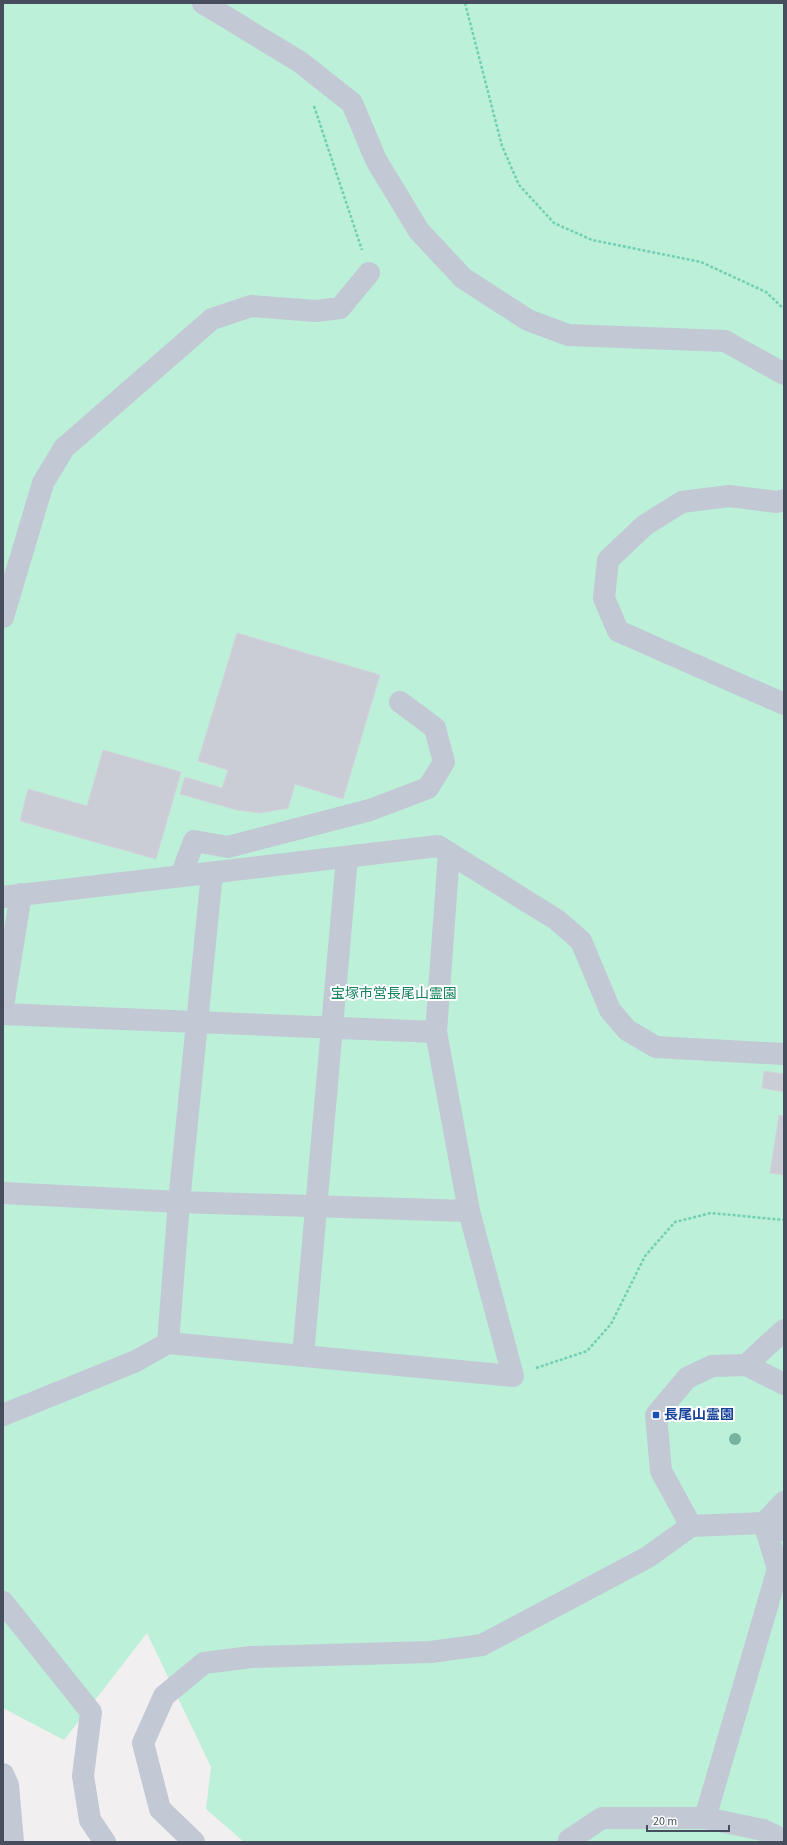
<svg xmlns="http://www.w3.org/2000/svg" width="787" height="1845" font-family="'Source Sans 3','Noto Sans JP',sans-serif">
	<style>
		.green { fill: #bcf0d9 }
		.building { fill: #cacdd5; stroke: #d3d3db }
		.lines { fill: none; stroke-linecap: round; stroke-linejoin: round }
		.path { stroke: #72d0b2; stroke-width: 2.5; stroke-dasharray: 3 2; stroke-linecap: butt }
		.minor { stroke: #c2c8d4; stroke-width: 22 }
		.tree { fill: #77b29f }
		.transit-dot { fill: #1a4fb4; stroke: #fff; stroke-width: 1.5 }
		.labels { text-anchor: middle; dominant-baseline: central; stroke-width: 4; stroke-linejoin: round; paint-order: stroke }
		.park-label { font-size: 14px; fill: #14815d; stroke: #fff }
		.transit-label { font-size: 14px; font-weight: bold; fill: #164399; stroke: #fff; text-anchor: start }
	</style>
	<rect width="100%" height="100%" fill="#f1efef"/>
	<path class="green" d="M3 3H784V1842H244L206 1809 211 1767 147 1633 64 1740 3 1708Z"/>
	<g class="building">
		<path d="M237 633 380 675 343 799 295 784 288 808 260 813 237 810 180 794 185 777 222 788 228 770 198 761Z"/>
		<path d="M103 750 181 772 156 859 20 821 28 789 87 806Z"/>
		<path d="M764 1071 784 1074V1092L762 1088Z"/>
		<path d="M779 1115 784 1116V1175L770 1173Z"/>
	</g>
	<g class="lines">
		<g class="path">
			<path d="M465 3 502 146 519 185 554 223 592 240 701 262 766 292 784 309"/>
			<path d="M314 106 362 250"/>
			<path d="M536 1368 587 1351 611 1324 645 1256 675 1222 711 1213 784 1220"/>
		</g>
		<g class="minor">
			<path d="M203 3 300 62 352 103 376 160 419 231 463 278 528 320 568 335 725 341 784 374"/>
			<path d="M784 500 777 502 729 496 682 502 645 525 608 560 604 598 618 631 784 704"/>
			<path d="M3 617 43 483 64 448 212 319 251 306 316 311 340 308 369 273"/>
			<path d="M181 876 194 841 228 847 370 810 428 788 444 762 435 728 400 702"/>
			<path d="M3 897 438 846 557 920 581 941 610 1010 627 1030 656 1047 784 1054"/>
			<path d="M3 1006 21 894"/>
			<path d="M3 1014 436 1032"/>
			<path d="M3 1193 179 1202 469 1211"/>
			<path d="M168 1343 179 1202 212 873"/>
			<path d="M303 1356 347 857"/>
			<path d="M746 1365 784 1330"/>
			<path d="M3 1415 136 1361 168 1343 513 1376 469 1211 436 1032 449 853"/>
			<path d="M764 1523 784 1502"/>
			<path d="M691 1526 661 1471 656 1415 687 1378 712 1366 746 1365 784 1384"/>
			<path d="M3 1602 91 1712 83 1776 90 1820 105 1842"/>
			<path d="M3 1774 8 1785 13 1842"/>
			<path d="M705 1818 778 1569 764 1523"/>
			<path d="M194 1842 160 1809 143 1743 164 1696 204 1663 251 1657 431 1652 482 1645 648 1557 691 1526 764 1523 784 1530"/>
			<path d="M569 1842V1840L602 1818H705L763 1830 784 1840"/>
		</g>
	</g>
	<circle class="tree" cx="735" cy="1439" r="6"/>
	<rect class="transit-dot" x="652" y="1411" width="8" height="8" rx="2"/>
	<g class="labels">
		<g class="park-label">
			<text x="394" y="994">宝塚市営長尾山霊園</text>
		</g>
		<g class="transit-label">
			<text x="664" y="1415">長尾山霊園</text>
		</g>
	</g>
	<rect width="787" height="1845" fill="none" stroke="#464e5d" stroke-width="8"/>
	<path d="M647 1825v6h82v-6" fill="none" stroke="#464e5d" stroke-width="2"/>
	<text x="653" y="1825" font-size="12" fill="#464e5d" stroke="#ffffff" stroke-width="3" paint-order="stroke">20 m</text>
</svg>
